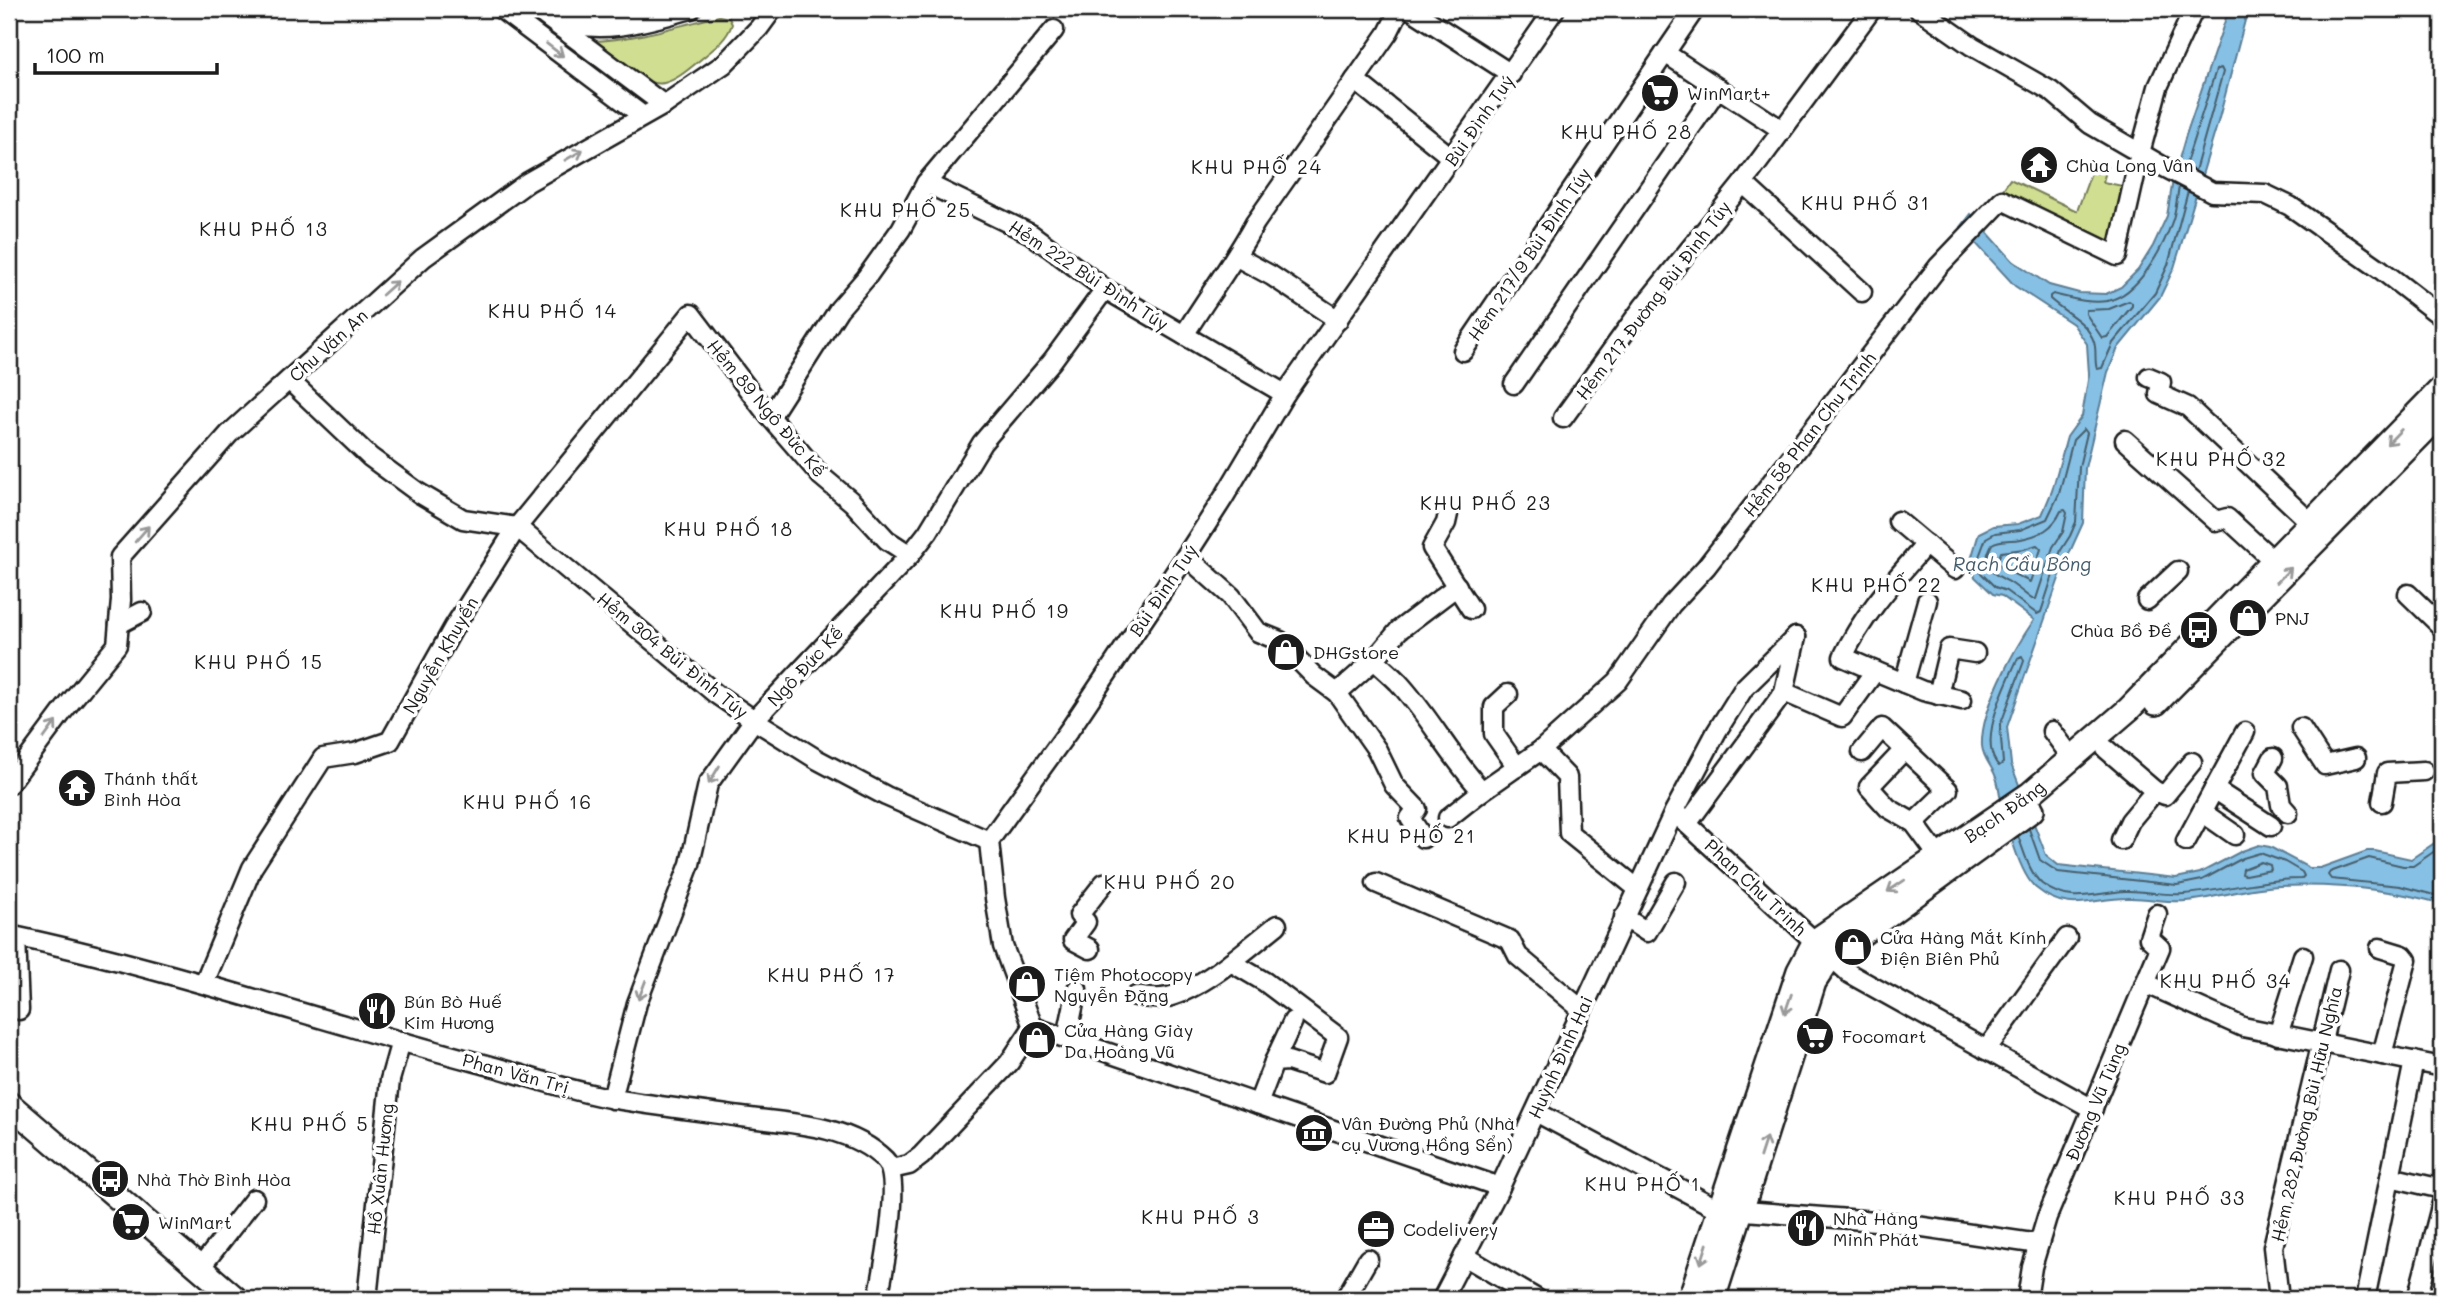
<svg xmlns="http://www.w3.org/2000/svg" width="2451" height="1308" font-family="Mali,sans-serif">
	<style>
		.green { fill: #d0de91; stroke: #767d56; stroke-width: 2 }
		.water { fill: #86c0e5; stroke: #5c7e95; stroke-width: 2 }
		.lines { fill: none; stroke-linecap: round; stroke-linejoin: round }
		.shore { stroke: #465e6c; stroke-width: 2 }
		.minor-casing { stroke: #1c1c1c; stroke-width: 23 }
		.major-casing { stroke: #1c1c1c; stroke-width: 28 }
		.minor { stroke: #fff; stroke-width: 18 }
		.major { stroke: #fff; stroke-width: 23 }
		.oneway { stroke: #999 }
		.labels { text-anchor: middle; dominant-baseline: central; stroke-width: 7; stroke-linejoin: round; paint-order: stroke }
		.poi-label { font-size: 18px; fill: #1c1c1c; stroke: #fff; text-anchor: start }
		.street-label { font-size: 18px; fill: #1c1c1c; stroke: #fff }
		.neighbourhood-label { font-size: 19px; letter-spacing: 2px; fill: #1c1c1c; stroke: #fff }
		.water-label { font-size: 19px; font-style: italic; fill: #465e6c; stroke: #fff }
	</style>
	<rect width="100%" height="100%" fill="#fff"/>
	<filter id="ink" filterUnits="userSpaceOnUse"><feTurbulence type="fractalNoise" baseFrequency=".0143" numOctaves="2"/><feDisplacementMap in="SourceGraphic" scale="14" xChannelSelector="R" yChannelSelector="G"/><feConvolveMatrix kernelMatrix="1 2 1 2 8 2 1 2 1" color-interpolation-filters="sRGB"/></filter>
	<g filter="url(#ink)">
		<g class="green">
			<path d="M719 16 729 18 732 24C727 40 712 50 700 60 690 68 677 80 664 83 642 88 608 54 591 41 634 40 678 26 719 16Z"/>
			<path d="M2095 162 2107 167 2103 182 2127 187 2112 250 2002 191 2010 179 2077 211Z"/>
		</g>
		<path class="water" d="M2229 9H2248L2218 122 2174 268 2160 297 2118 348 2108 372 2085 468 2083 523 2063 567 2007 727 2011 764 2046 855 2058 865 2176 878 2200 873 2242 851 2259 845 2270 847 2309 868H2320L2367 851H2375L2411 859 2442 838V904C2391 889 2333 884 2280 886 2248 887 2217 898 2186 901 2166 903 2147 897 2127 898 2092 898 2069 915 2036 888 2018 873 2006 819 2000 795 1999 789 1998 781 1995 775 1991 765 1983 758 1982 746 1980 711 2014 649 2034 620L2002 596 1993 594 1975 577 1970 563 1979 533 1993 526 2018 524 2042 515 2052 491 2067 437 2082 416 2089 374 2087 344 2073 324 2015 286 1961 227 1971 214 2013 261 2049 285 2079 293 2106 294 2121 287 2138 270 2153 246 2167 216 2173 180 2186 135Z"/>
		<g class="lines">
			<g class="shore">
				<path d="M2185 166 2216 70 2221 68 2223 72 2195 171"/>
				<path d="M2179 187C2177 197 2176 209 2173 219 2164 246 2139 295 2107 301 2090 304 2070 298 2053 294L2050 296V299C2065 313 2087 321 2094 342 2097 351 2094 361 2097 369L2102 368 2113 343 2155 293 2168 265 2188 191"/>
				<path d="M2129 301 2132 303V306L2107 337 2102 338 2086 314V310L2109 309Z"/>
				<path d="M2084 429 2087 433 2079 467 2076 522 2070 536 2061 550 2041 612 2037 614 2006 591 1995 587 1981 573 1977 562 1986 538 1995 533 2020 530 2047 519 2059 494 2073 440Z"/>
				<path d="M2065 510 2067 513 2063 532 2053 547 2036 599H2032C2025 594 2017 587 2009 582 1990 572 1980 567 1992 544 2001 539 2011 541 2021 539 2040 535 2053 529 2061 511Z"/>
				<path d="M2037 545 2041 549 2030 582 2006 570 1997 562 2001 552 2024 549Z"/>
				<path d="M2022 656 2024 661 2000 726 2003 763 1999 766C1976 743 2006 684 2018 658Z"/>
				<path d="M2018 836C2024 851 2029 873 2042 884 2070 905 2093 893 2125 891 2144 890 2164 896 2184 894 2223 891 2261 879 2301 879L2304 876 2302 872 2285 862 2260 853 2243 858 2202 880 2177 885 2058 872 2040 860 2029 829"/>
				<path d="M2442 846 2413 866H2403L2369 858 2330 872 2328 875 2331 879 2400 886 2442 897"/>
				<path d="M2261 862 2270 865 2271 870 2245 875 2242 874 2243 869Z"/>
			</g>
			<defs>
				<g id="minor">
					<path d="M501 9 643 116"/>
					<path d="M536 9 664 105"/>
					<path d="M1410 9 1511 74"/>
					<path d="M1695 9 1665 53 1782 130"/>
					<path d="M1919 9 1972 46 2051 91 2090 124 2164 167 2212 192 2265 194 2290 206 2380 269 2442 317"/>
					<path d="M558 20C602 36 647 21 691 9"/>
					<path d="M1355 80 1452 158"/>
					<path d="M926 183 1031 234 1105 289 1285 394"/>
					<path d="M1743 183 1862 292"/>
					<path d="M1237 257 1272 276 1338 320"/>
					<path d="M1184 335C1207 297 1234 262 1255 223L1388 33 1400 9"/>
					<path d="M1463 351 1665 53"/>
					<path d="M2149 377 2161 382 2159 394 2188 407 2311 523"/>
					<path d="M289 380 370 457 419 493 463 519 517 527 716 694 754 720 818 760 886 796 989 841"/>
					<path d="M1514 384 1718 88"/>
					<path d="M770 417 839 309 866 278 901 229 926 183 1054 30"/>
					<path d="M1563 418 1643 307 1743 183 1872 9"/>
					<path d="M2125 440 2216 521 2227 518 2274 561"/>
					<path d="M1448 514 1446 523 1432 548 1471 609"/>
					<path d="M1898 521 1955 569"/>
					<path d="M1186 556 1231 596 1258 632 1280 641 1314 676 1337 693 1377 750 1394 785 1417 809 1410 818 1423 838"/>
					<path d="M2408 594 2442 627"/>
					<path d="M2147 600 2178 571"/>
					<path d="M119 624 142 612"/>
					<path d="M1374 660C1382 667 1390 674 1398 682 1429 715 1450 757 1482 791L1541 750 1567 777 1569 833 1638 889"/>
					<path d="M1875 671 1923 691 1962 700"/>
					<path d="M1904 683 1927 601"/>
					<path d="M1784 692 1842 717 1875 671 1843 657C1863 614 1895 580 1926 544"/>
					<path d="M1337 693 1374 660 1399 630 1457 586"/>
					<path d="M1508 694 1494 707V734L1517 767"/>
					<path d="M1938 695 1949 649 1975 653"/>
					<path d="M2301 728 2325 765 2356 758"/>
					<path d="M2052 731 2072 758"/>
					<path d="M1905 749 1869 787 1888 808 1914 823 1939 857"/>
					<path d="M2106 749 2155 791 2130 821 2121 840"/>
					<path d="M1541 750 1618 681 1671 605 1706 567 1938 267 2002 200 2117 256 2140 153 2158 87 2194 9"/>
					<path d="M1862 752 1882 728 1948 790 1914 823"/>
					<path d="M2273 758 2265 773 2278 786 2281 805 2288 813"/>
					<path d="M9 784 64 710 117 645 121 600 120 557 229 434 423 258 528 182 664 105 724 64 759 28 773 9"/>
					<path d="M2214 789 2271 826"/>
					<path d="M2155 791 2165 795 2192 762"/>
					<path d="M2382 802 2387 773 2424 771"/>
					<path d="M1674 812 1850 974 2093 1109"/>
					<path d="M2202 812 2235 835"/>
					<path d="M1448 818 1482 791"/>
					<path d="M1687 824 1784 692 1796 637"/>
					<path d="M2186 841 2245 732"/>
					<path d="M1376 883 1510 940 1518 956 1581 1009"/>
					<path d="M1624 917 1647 932 1676 882"/>
					<path d="M9 935C166 968 317 1020 472 1061 519 1073 568 1091 615 1099 657 1106 699 1111 741 1117 788 1123 849 1124 885 1160 903 1178 883 1273 878 1299"/>
					<path d="M16 937 19 1010"/>
					<path d="M2380 948 2403 955 2407 960 2382 1055"/>
					<path d="M1090 949 1073 940 1086 922 1079 915 1104 883"/>
					<path d="M1231 962 1265 982 1338 1037 1325 1073 1288 1061 1274 1062 1258 1104"/>
					<path d="M204 983 252 868 323 758 355 753 390 741 454 627 517 527 691 314 764 410 821 476 852 502 887 540 910 555"/>
					<path d="M2145 983 2243 1027 2442 1067"/>
					<path d="M1136 996C1146 998 1158 999 1168 997 1204 988 1248 948 1277 925"/>
					<path d="M1033 1027 1003 946 995 898 989 841 1072 726 1186 556 1224 497 1285 394 1555 9"/>
					<path d="M1033 1027 1500 1187"/>
					<path d="M2278 1035 2303 956"/>
					<path d="M1067 1037 1077 989"/>
					<path d="M1986 1050 2067 938"/>
					<path d="M1274 1062 1293 1021"/>
					<path d="M612 1099 637 1003 690 864 708 784 754 720 910 555 928 532 982 443 1052 361 1105 289"/>
					<path d="M1536 1112 1718 1209 1889 1222 2039 1244"/>
					<path d="M891 1169 909 1165 921 1156 1009 1063 1033 1027"/>
					<path d="M2390 1177 2442 1189"/>
					<path d="M1464 1256 1537 1299"/>
					<path d="M200 1268 254 1199"/>
					<path d="M367 1299 390 1080 401 1041"/>
					<path d="M1345 1299 1368 1259"/>
					<path d="M1442 1299 1500 1187 1674 812 1717 731 1744 688 1796 637"/>
					<path d="M2027 1299 2032 1267 2047 1217 2160 948 2149 938 2157 914"/>
					<path d="M2279 1299 2273 1247 2339 970"/>
					<path d="M2365 1299 2414 1061"/>
					<path d="M2417 1299 2442 1203"/>
				</g>
				<g id="major">
					<path d="M2156 703 2442 413"/>
					<path d="M9 1104 236 1299"/>
					<path id="s1" d="M1690 1299 1799 971 1815 941 2030 794 2129 709 2442 388"/>
					<path d="M1713 1299 1814 982 1831 956 2032 810"/>
				</g>
			</defs>
			<use href="#minor" class="minor-casing"/>
			<use href="#major" class="major-casing"/>
			<use href="#minor" class="minor"/>
			<use href="#major" class="major"/>
		</g>
		<defs><path id="oneway-shaft" d="M-6 0H5M1.5-3L5.5 0L1.5 3" fill="none" stroke-width="1.6" stroke-linecap="round" stroke-linejoin="round" transform="scale(1.75)"/></defs>
		<g class="oneway">
			<use href="#oneway-shaft" transform="translate(555 50) rotate(37)"/>
			<use href="#oneway-shaft" transform="translate(574 155) rotate(-30)"/>
			<use href="#oneway-shaft" transform="translate(390 288) rotate(-42)"/>
			<use href="#oneway-shaft" transform="translate(2394 437) rotate(134)"/>
			<use href="#oneway-shaft" transform="translate(142 534) rotate(-49)"/>
			<use href="#oneway-shaft" transform="translate(2284 575) rotate(-46)"/>
			<use href="#oneway-shaft" transform="translate(50 730) rotate(-54)"/>
			<use href="#oneway-shaft" transform="translate(714 775) rotate(121)"/>
			<use href="#oneway-shaft" transform="translate(1896 886) rotate(146)"/>
			<use href="#oneway-shaft" transform="translate(642 990) rotate(111)"/>
			<use href="#oneway-shaft" transform="translate(1788 1004) rotate(109)"/>
			<use href="#oneway-shaft" transform="translate(1763 1147) rotate(-72)"/>
			<use href="#oneway-shaft" transform="translate(1704 1254) rotate(108)"/>
		</g>
	</g>
	<defs>
		<symbol id="supermarket-disc" viewBox="-11 -11 22 22"><circle r="9.5" fill="#1c1c1c" stroke="#fff"/><path d="M-6-5.5h2.5l.6 2H6L4.5 2H-2.5L-4.4-4H-6ZM-1.5 3.2a1.3 1.3 0 1 0 .1 0ZM3 3.2a1.3 1.3 0 1 0 .1 0Z" fill="#fff"/></symbol>
		<symbol id="temple-disc" viewBox="-11 -11 22 22"><circle r="9.5" fill="#1c1c1c" stroke="#fff"/><path d="M0-6L5-2H3V0L6.5 2.5H4V6H1.5V3h-3V6H-4V2.5H-6.5L-3 0V-2H-5Z" fill="#fff"/></symbol>
		<symbol id="shop-disc" viewBox="-11 -11 22 22"><circle r="9.5" fill="#1c1c1c" stroke="#fff"/><path d="M-5-2.5h2.3a2.7 3.5 0 0 1 5.4 0H5L5.5 6h-11ZM-1.5-2.5h3a1.5 2.3 0 0 0-3 0Z" fill="#fff"/></symbol>
		<symbol id="bus-disc" viewBox="-11 -11 22 22"><circle r="9.5" fill="#1c1c1c" stroke="#fff"/><path d="M-5-6H5V4H4V6H2V4H-2V6H-4V4H-5ZM-3.5-4V0h7V-4ZM-3.5 1.2v1.5H-2V1.2ZM2 1.2v1.5H3.5V1.2Z" fill="#fff"/></symbol>
		<symbol id="restaurant-disc" viewBox="-11 -11 22 22"><circle r="9.5" fill="#1c1c1c" stroke="#fff"/><path d="M-5-6h1v4h1v-4h1v4h1v-4h1v5L-1.5 .5V6h-2V.5L-5-1ZM5-6V6H3V1.5H1.5Q1.5-4 5-6Z" fill="#fff"/></symbol>
		<symbol id="museum-disc" viewBox="-11 -11 22 22"><circle r="9.5" fill="#1c1c1c" stroke="#fff"/><path d="M0-6L6-3V-2H-6V-3ZM-5-1h2V3h-2ZM-1-1h2V3h-2ZM3-1h2V3H3ZM-6 4H6V6H-6Z" fill="#fff"/></symbol>
		<symbol id="office-disc" viewBox="-11 -11 22 22"><circle r="9.5" fill="#1c1c1c" stroke="#fff"/><path d="M-6-3h4V-5.5h4V-3h4V5H-6ZM-1-4.5V-3h2v-1.5ZM-6 0V1H6V0Z" fill="#fff"/></symbol>
	</defs>
	<g fill-rule="evenodd">
		<use href="#supermarket-disc" x="1638" y="71" width="44" height="44"/>
		<use href="#temple-disc" x="2017" y="143" width="44" height="44"/>
		<use href="#shop-disc" x="2226" y="596" width="44" height="44"/>
		<use href="#bus-disc" x="2177" y="608" width="44" height="44"/>
		<use href="#shop-disc" x="1264" y="630" width="44" height="44"/>
		<use href="#temple-disc" x="55" y="766" width="44" height="44"/>
		<use href="#shop-disc" x="1831" y="925" width="44" height="44"/>
		<use href="#shop-disc" x="1005" y="962" width="44" height="44"/>
		<use href="#restaurant-disc" x="355" y="989" width="44" height="44"/>
		<use href="#supermarket-disc" x="1793" y="1014" width="44" height="44"/>
		<use href="#shop-disc" x="1015" y="1018" width="44" height="44"/>
		<use href="#museum-disc" x="1292" y="1111" width="44" height="44"/>
		<use href="#bus-disc" x="88" y="1157" width="44" height="44"/>
		<use href="#supermarket-disc" x="109" y="1200" width="44" height="44"/>
		<use href="#restaurant-disc" x="1784" y="1206" width="44" height="44"/>
		<use href="#office-disc" x="1354" y="1207" width="44" height="44"/>
	</g>
	<g class="labels">
		<g class="poi-label">
			<text x="1687" y="93">WinMart+</text>
			<text x="2066" y="165">Chùa Long Vân</text>
			<text x="2275" y="618">PNJ</text>
			<text x="2172" y="630" text-anchor="end">Chùa Bồ Đề</text>
			<text x="1313" y="652">DHGstore</text>
			<text x="104" y="778">Thánh thất<tspan x="104" dy="21">Bình Hòa</tspan></text>
			<text x="1880" y="937">Cửa Hàng Mắt Kính<tspan x="1880" dy="21">Điện Biên Phủ</tspan></text>
			<text x="1054" y="974">Tiệm Photocopy<tspan x="1054" dy="21">Nguyễn Đặng</tspan></text>
			<text x="404" y="1001">Bún Bò Huế<tspan x="404" dy="21">Kim Hương</tspan></text>
			<text x="1064" y="1030">Cửa Hàng Giày<tspan x="1064" dy="21">Da Hoàng Vũ</tspan></text>
			<text x="1842" y="1036">Focomart</text>
			<text x="1341" y="1123">Vân Đường Phủ (Nhà<tspan x="1341" dy="21">cụ Vương Hồng Sển)</tspan></text>
			<text x="137" y="1179">Nhà Thờ Bình Hòa</text>
			<text x="1833" y="1218">Nhà Hàng<tspan x="1833" dy="21">Minh Phát</tspan></text>
			<text x="158" y="1222">WinMart</text>
			<text x="1403" y="1229">Codelivery</text>
		</g>
		<g class="street-label">
			<text transform="translate(1479 120) rotate(-55)">Bùi Đình Tuý</text>
			<text transform="translate(1529 254) rotate(-56)">Hẻm 217/9 Bùi Đình Túy</text>
			<text transform="translate(1089 275) rotate(33)">Hẻm 222 Bùi Đình Túy</text>
			<text transform="translate(1653 300) rotate(-53)">Hẻm 217 Đường Bùi Đình Túy</text>
			<text transform="translate(328 345) rotate(-42)">Chu Văn An</text>
			<text transform="translate(767 408) rotate(50)">Hẻm 89 Ngô Đức Kế</text>
			<text transform="translate(1809 434) rotate(-52)">Hẻm 58 Phan Chu Trinh</text>
			<text transform="translate(1163 590) rotate(-56)">Bùi Đình Tuý</text>
			<text transform="translate(440 655) rotate(-60)">Nguyễn Khuyến</text>
			<text transform="translate(673 655) rotate(39)">Hẻm 304 Bùi Đình Túy</text>
			<text transform="translate(805 666) rotate(-47)">Ngô Đức Kế</text>
			<text stroke="none"><textPath href="#s1" startOffset="609">Bạch Đằng</textPath></text>
			<text transform="translate(1756 887) rotate(43)">Phan Chu Trinh</text>
			<text transform="translate(1560 1057) rotate(-66)">Huỳnh Đình Hai</text>
			<text transform="translate(516 1073) rotate(15)">Phan Văn Trị</text>
			<text transform="translate(2095 1102) rotate(-67)">Đường Vũ Tùng</text>
			<text transform="translate(2306 1114) rotate(-77)">Hẻm 282 Đường Bùi Hữu Nghĩa</text>
			<text transform="translate(380 1169) rotate(-84)">Hồ Xuân Hương</text>
		</g>
		<g class="neighbourhood-label">
			<text x="1627" y="131">KHU PHỐ 28</text>
			<text x="1257" y="166">KHU PHỐ 24</text>
			<text x="1866" y="202">KHU PHỐ 31</text>
			<text x="906" y="209">KHU PHỐ 25</text>
			<text x="264" y="228">KHU PHỐ 13</text>
			<text x="553" y="310">KHU PHỐ 14</text>
			<text x="2222" y="458">KHU PHỐ 32</text>
			<text x="1486" y="502">KHU PHỐ 23</text>
			<text x="729" y="528">KHU PHỐ 18</text>
			<text x="1877" y="584">KHU PHỐ 22</text>
			<text x="1005" y="610">KHU PHỐ 19</text>
			<text x="259" y="661">KHU PHỐ 15</text>
			<text x="528" y="801">KHU PHỐ 16</text>
			<text x="1412" y="835">KHU PHỐ 21</text>
			<text x="1170" y="881">KHU PHỐ 20</text>
			<text x="832" y="974">KHU PHỐ 17</text>
			<text x="2226" y="980">KHU PHỐ 34</text>
			<text x="310" y="1123">KHU PHỐ 5</text>
			<text x="1643" y="1183">KHU PHỐ 1</text>
			<text x="2180" y="1197">KHU PHỐ 33</text>
			<text x="1201" y="1216">KHU PHỐ 3</text>
		</g>
		<g class="water-label">
			<text x="2022" y="563">Rạch Cầu Bông</text>
		</g>
	</g>
	<rect width="2451" height="1308" fill="none" stroke="#fff" stroke-width="35"/>
	<rect x="18" y="18" width="2416" height="1273" fill="none" stroke="#1c1c1c" stroke-width="2.5" filter="url(#ink)"/>
	<path d="M35 63v10h182v-10" fill="none" stroke="#1c1c1c" stroke-width="3.5"/>
	<text x="46" y="63" font-size="21" fill="#1c1c1c" stroke="#ffffff" stroke-width="5" paint-order="stroke">100 m</text>
</svg>
